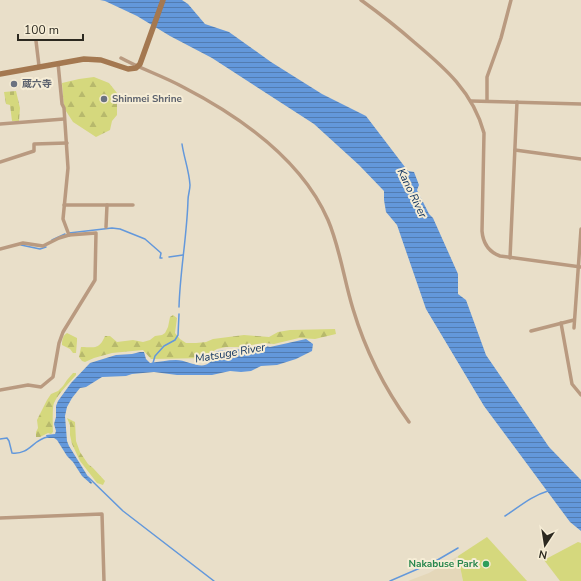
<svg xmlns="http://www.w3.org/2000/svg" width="581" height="581" font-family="'Nunito Sans','Noto Sans JP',sans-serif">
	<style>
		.built { fill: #e4d7b9 }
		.forest { fill: url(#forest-firs) }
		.cemetery { fill: url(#cemetery-stones) }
		.park { fill: #d5d87d }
		.water { fill: url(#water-rules) }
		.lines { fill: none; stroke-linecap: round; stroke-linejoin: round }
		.stream { stroke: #6398db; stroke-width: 1.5 }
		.minor { stroke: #b99a80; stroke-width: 3.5 }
		.secondary { stroke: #a47850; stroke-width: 5.5 }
		.worship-dot { fill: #6b7280; stroke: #f6edd6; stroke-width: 1.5 }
		.leisure-dot { fill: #2e9e5b; stroke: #f6edd6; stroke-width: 1.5 }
		.labels { text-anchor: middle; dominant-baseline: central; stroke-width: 4; stroke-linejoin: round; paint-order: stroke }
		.worship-label { font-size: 10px; font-weight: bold; fill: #5b616d; stroke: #f6edd6; text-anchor: start }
		.leisure-label { font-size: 10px; font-weight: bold; fill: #27864d; stroke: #f6edd6; text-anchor: end }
		.water-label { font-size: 11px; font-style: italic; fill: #103460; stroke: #f6edd6 }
	</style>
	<defs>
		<pattern id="forest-firs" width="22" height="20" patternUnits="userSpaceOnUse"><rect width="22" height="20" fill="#d5d87d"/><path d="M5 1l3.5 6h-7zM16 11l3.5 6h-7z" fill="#b7b96c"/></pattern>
		<pattern id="cemetery-stones" width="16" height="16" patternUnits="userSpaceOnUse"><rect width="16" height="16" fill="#d5d87d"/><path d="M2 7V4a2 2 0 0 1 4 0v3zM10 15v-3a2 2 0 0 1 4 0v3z" fill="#b7b96c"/></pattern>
		<pattern id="water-rules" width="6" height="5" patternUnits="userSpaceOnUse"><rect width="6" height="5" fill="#6398db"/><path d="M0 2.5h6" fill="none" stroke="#527cb1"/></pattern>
	</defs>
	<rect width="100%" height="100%" fill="#e9dfc9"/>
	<path class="built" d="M458 556 463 581H408L429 573Z"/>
	<g class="forest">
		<path d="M94 77 109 83 117 93V115L112 121 110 130 96 137 73 122 64 108 62 83 79 79Z"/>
		<path d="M173 315 177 318 175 333 180 339 186 343H196L206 342 213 339 244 335 269 337 278 332 290 330 335 329 336 334 315 339 299 338 274 344 264 343 239 347H226L217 349 212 352 208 358 151 359 143 350 112 353 94 358 85 362 82 361 79 357 81 347C95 347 99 350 105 336H110L117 342 133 340 143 342 150 340 155 336 162 335 165 333 168 327 170 317Z"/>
		<path d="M67 333 77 338V341L76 353H73L70 349 62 345C62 340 63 335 67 333Z"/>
		<path d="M73 373H76V375C70 382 58 394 54 403 52 407 53 426 53 432L51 434 48 433 40 437H36V432L38 428 37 420 47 400 51 394 58 391 63 386 67 380Z"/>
		<path d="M67 418 75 422 76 441 80 452 88 464 93 468 105 481 103 485 97 483 80 461 72 444 70 435V425Z"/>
	</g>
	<path class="cemetery" d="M16 91 20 108 19 121H12L10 105 6 104 4 92Z"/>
	<g class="park">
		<path d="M487 537 527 581H463L458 556Z"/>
		<path d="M578 542 581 543V581H560L544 560Z"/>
	</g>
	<g class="water">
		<path d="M100 0H182L188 4 205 24 229 32 271 62 322 94 366 116 408 171 414 172 419 185 417 190 429 214 433 218 458 274V294L466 300 486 355 549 447 581 480V531L570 522 484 406 426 309 397 225 386 212 384 200V191L359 165 314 124 212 58 170 36 137 16 105 1Z"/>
		<path d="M306 339 313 344 312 351 296 359 277 365 261 366 251 371 241 372 230 371 212 375H177L154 372 132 374 126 376 102 377 86 387 80 388 72 398 67 407 65 416 67 441 69 446 92 483 91 484 82 476 73 462 67 456 57 440 54 438H47L46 435 55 434 56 431 54 424 56 417V406L58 401 71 383 90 363 116 355 132 354 140 352H144L146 359 150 363C159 362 167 360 176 360 190 360 209 376 214 353L217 351 244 349 262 345 270 347Z"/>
	</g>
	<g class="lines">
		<g class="stream">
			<path d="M69 233 112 228 120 229 145 239 161 253 160 258H162"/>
			<path d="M52 240 65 234"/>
			<path d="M21 245 40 249 46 247"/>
			<path d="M169 257 183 255"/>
			<path d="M179 307C180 271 187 236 188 200 188 195 190 190 190 185 189 170 184 158 182 144"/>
			<path d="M153 363 155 356 164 346 175 340 178 335 179 314"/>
			<path d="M0 439 7 438 9 441 12 453C30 455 33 439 48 437"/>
			<path d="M88 477 123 511 214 581"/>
			<path d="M505 516C519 507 531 496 548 491"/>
			<path d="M390 581 434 562 458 548"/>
		</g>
		<g class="minor">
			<path d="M361 0C379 13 397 27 414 42 445 68 473 92 484 133L482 231C483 243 489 252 500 256L581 267"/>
			<path d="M36 41 39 66"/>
			<path d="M121 58C141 69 163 76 183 87 239 116 302 160 328 220 340 248 344 280 353 309 365 349 385 389 409 422"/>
			<path d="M58 63 62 104 64 108 68 168 63 219 69 235"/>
			<path d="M471 101 581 104"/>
			<path d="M487 101V77L501 38 511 0"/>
			<path d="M0 124 64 119"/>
			<path d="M515 150 581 159"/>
			<path d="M0 162 34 151V144L67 143"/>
			<path d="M64 205H133"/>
			<path d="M106 227 107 205"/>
			<path d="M0 249 23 243 43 246 59 238 69 235 96 233 95 280 63 332 59 343 53 377 41 387 28 385 0 390"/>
			<path d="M510 258 517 102"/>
			<path d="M561 323 572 384 581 395"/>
			<path d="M574 328 581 229"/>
			<path d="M531 331 574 320"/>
			<path d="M0 518 102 514 104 581"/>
		</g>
		<path class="secondary" d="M0 74 84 59 101 60 128 69 136 68 140 64 163 0"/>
	</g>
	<g class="worship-dot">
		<circle cx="14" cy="84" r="4"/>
		<circle cx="104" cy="99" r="4"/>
	</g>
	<circle class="leisure-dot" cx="486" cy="564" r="4"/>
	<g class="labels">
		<g class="worship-label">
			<text x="22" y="84">蔵六寺</text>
			<text x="112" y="99">Shinmei Shrine</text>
		</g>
		<g class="leisure-label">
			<text x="478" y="564">Nakabuse Park</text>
		</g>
		<g class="water-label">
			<text transform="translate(412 193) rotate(64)">Kano River</text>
			<text transform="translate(230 353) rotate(-10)">Matsuge River</text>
		</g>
	</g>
	<g transform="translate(545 545) rotate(192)" stroke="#f6edd6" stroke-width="3" paint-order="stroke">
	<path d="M0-3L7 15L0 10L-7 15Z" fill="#2c2920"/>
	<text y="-6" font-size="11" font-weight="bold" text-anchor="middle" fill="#2c2920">N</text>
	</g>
	<path d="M18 34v6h65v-6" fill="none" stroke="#2c2920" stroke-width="2"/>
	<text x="24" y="34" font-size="12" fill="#2c2920" stroke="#f6edd6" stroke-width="3" paint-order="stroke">100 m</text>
</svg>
